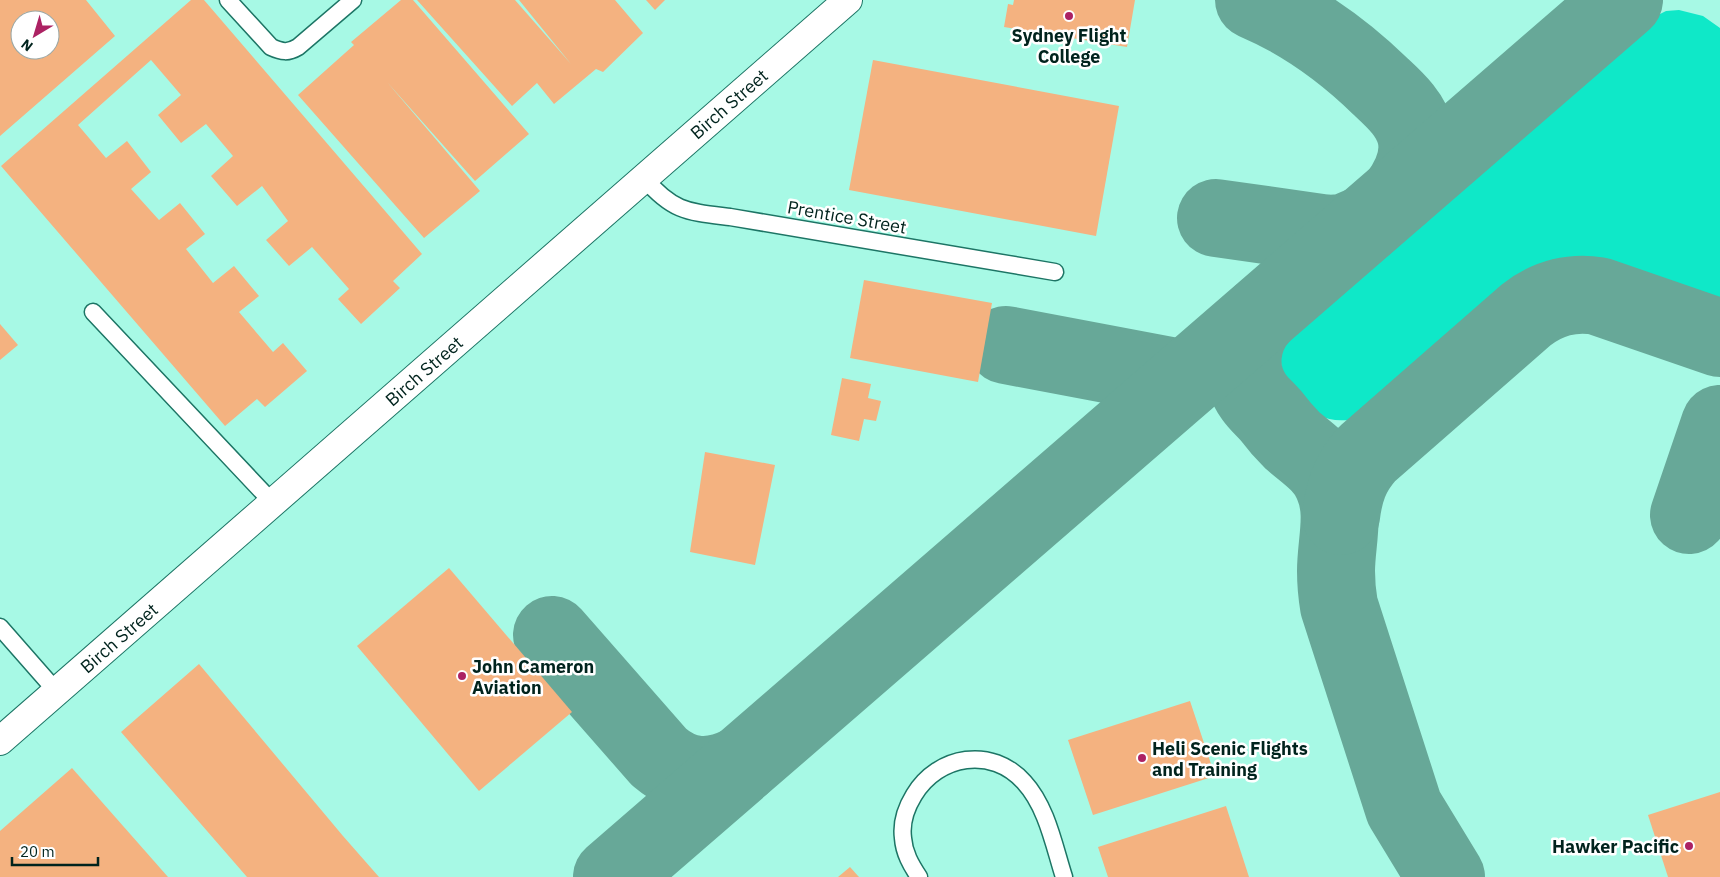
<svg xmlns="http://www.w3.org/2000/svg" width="1720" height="877" font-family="'IBM Plex Sans',sans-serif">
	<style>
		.green { fill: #0fe8c8 }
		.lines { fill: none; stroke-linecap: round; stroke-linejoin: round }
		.taxiway { stroke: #67a898; stroke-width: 78 }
		.building { fill: #f4b280; fill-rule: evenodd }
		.lane-casing { stroke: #1d7565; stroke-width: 19 }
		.secondary-casing { stroke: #1d7565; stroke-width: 30 }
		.lane { stroke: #fff; stroke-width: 16 }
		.secondary { stroke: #fff; stroke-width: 28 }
		.poi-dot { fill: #ac2263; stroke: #fff; stroke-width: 2 }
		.labels { text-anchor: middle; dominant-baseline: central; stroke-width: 5; stroke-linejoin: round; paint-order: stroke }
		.poi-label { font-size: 18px; font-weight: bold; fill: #00231d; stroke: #fff; text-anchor: start }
		.street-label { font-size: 18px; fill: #00231d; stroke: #fff }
	</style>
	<rect width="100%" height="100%" fill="#a7f9e5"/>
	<path class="green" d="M1679 10 1703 16 1720 28V312L1604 274 1579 268 1553 269 1531 276 1520 283 1375 407C1370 411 1364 415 1359 417 1315 434 1268 383 1284 341 1285 337 1289 333 1292 329L1646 21 1666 11Z"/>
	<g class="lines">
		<g class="taxiway">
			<path d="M1254 0C1301 20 1343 50 1380 86 1395 100 1411 114 1416 135 1421 157 1412 177 1399 195"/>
			<path d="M1216 218 1329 234 1344 233 1365 224"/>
			<path d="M1260 316C1240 338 1236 372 1254 397 1259 404 1266 410 1272 417 1278 425 1285 433 1292 440 1308 454 1325 464 1333 484 1346 513 1336 542 1336 571 1336 583 1337 594 1339 606L1404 808 1446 877"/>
			<path d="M1006 345 1186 379"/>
			<path d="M1689 515 1720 424"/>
			<path d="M1341 516C1344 491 1350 473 1367 454L1526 315C1548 298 1571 292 1598 296L1720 338"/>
			<path d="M552 635 659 757C685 779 711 780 741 765"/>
			<path d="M612 877 1624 0"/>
		</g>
	</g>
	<g class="building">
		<path d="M0 0H86L115 36 0 136ZM20 20H50V50H20Z"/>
		<path d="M191 0H204L422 254 393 281 400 288 361 324 338 299 349 289 312 247 289 266 266 240 288 221 262 186 237 206 211 176 233 156 206 124 181 143 158 115 181 95 151 60 78 125 106 158 127 141 151 172 131 189 159 220 180 203 205 234 186 249 213 283 234 266 259 296 239 312 273 352 283 343 307 371 265 407 257 399 225 426 1 166Z"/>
		<path d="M401 0H413L529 134 475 181 387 82 480 191 424 238 298 95 354 45 351 42Z"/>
		<path d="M417 0H515L571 64 519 0H615L643 33 603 72 596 69 554 104 537 83 512 106Z"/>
		<path d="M646 0H665L655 10Z"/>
		<path d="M1014 0H1135L1127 47 1004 27 1008 4 1013 5Z"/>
		<path d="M873 60 1119 106 1096 236 849 190Z"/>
		<path d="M864 280 992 303 978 382 850 358Z"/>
		<path d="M0 324 18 345 0 360Z"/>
		<path d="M842 378 871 384 868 398 881 401 876 421 864 419 859 441 831 435Z"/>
		<path d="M705 452 775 465 755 565 690 552Z"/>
		<path d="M449 568 572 712 479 791 357 646Z"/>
		<path d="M199 664 343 836 379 877H247L121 732Z"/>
		<path d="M1190 701 1215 776 1093 815 1068 740Z"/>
		<path d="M72 768 168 877H0V831Z"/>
		<path d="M1720 792V877H1668L1648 815Z"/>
		<path d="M1226 806 1249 877H1108L1098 847Z"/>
		<path d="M850 867 859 877H838Z"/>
	</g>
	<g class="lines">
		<defs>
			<g id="lane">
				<path d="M228 0 271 47C282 52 288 53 298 47L353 0"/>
				<path d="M644 178C673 212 688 212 730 217L1055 272"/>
				<path d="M93 312 273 503"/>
				<path d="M0 627 57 692"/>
				<path d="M919 877C911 865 904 853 903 838 901 823 906 808 914 795 938 755 992 746 1024 782 1047 807 1054 846 1064 877"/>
			</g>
			<path id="secondary" d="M0 741 848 0"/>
		</defs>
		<use href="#lane" class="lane-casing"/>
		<use href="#secondary" class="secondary-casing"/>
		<use href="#lane" class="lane"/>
		<use href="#secondary" class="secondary"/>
	</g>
	<g class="poi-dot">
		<circle cx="1069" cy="16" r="5"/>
		<circle cx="462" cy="676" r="5"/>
		<circle cx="1142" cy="758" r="5"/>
		<circle cx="1689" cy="846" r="5"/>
	</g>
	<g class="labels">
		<g class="poi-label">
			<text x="1069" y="35" text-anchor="middle">Sydney Flight<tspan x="1069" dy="21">College</tspan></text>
			<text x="472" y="666">John Cameron<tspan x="472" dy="21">Aviation</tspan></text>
			<text x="1152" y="748">Heli Scenic Flights<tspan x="1152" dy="21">and Training</tspan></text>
			<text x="1679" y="846" text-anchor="end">Hawker Pacific</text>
		</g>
		<g class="street-label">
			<text transform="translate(729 104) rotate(-41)">Birch Street</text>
			<text transform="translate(847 217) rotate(10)">Prentice Street</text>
			<text transform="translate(424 371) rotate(-41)">Birch Street</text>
			<text transform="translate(119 638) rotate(-41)">Birch Street</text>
		</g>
	</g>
	<g transform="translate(35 35) rotate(218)"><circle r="24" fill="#ffffff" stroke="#99a7a5"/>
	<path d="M0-4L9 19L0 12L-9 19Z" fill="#ac2263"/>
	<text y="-8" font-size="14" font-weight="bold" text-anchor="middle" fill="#00231d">N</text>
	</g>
	<path d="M12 857v8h86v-8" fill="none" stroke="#00231d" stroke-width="2.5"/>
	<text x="20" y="857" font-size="15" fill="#00231d" stroke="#ffffff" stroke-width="4" paint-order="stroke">20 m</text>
</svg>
